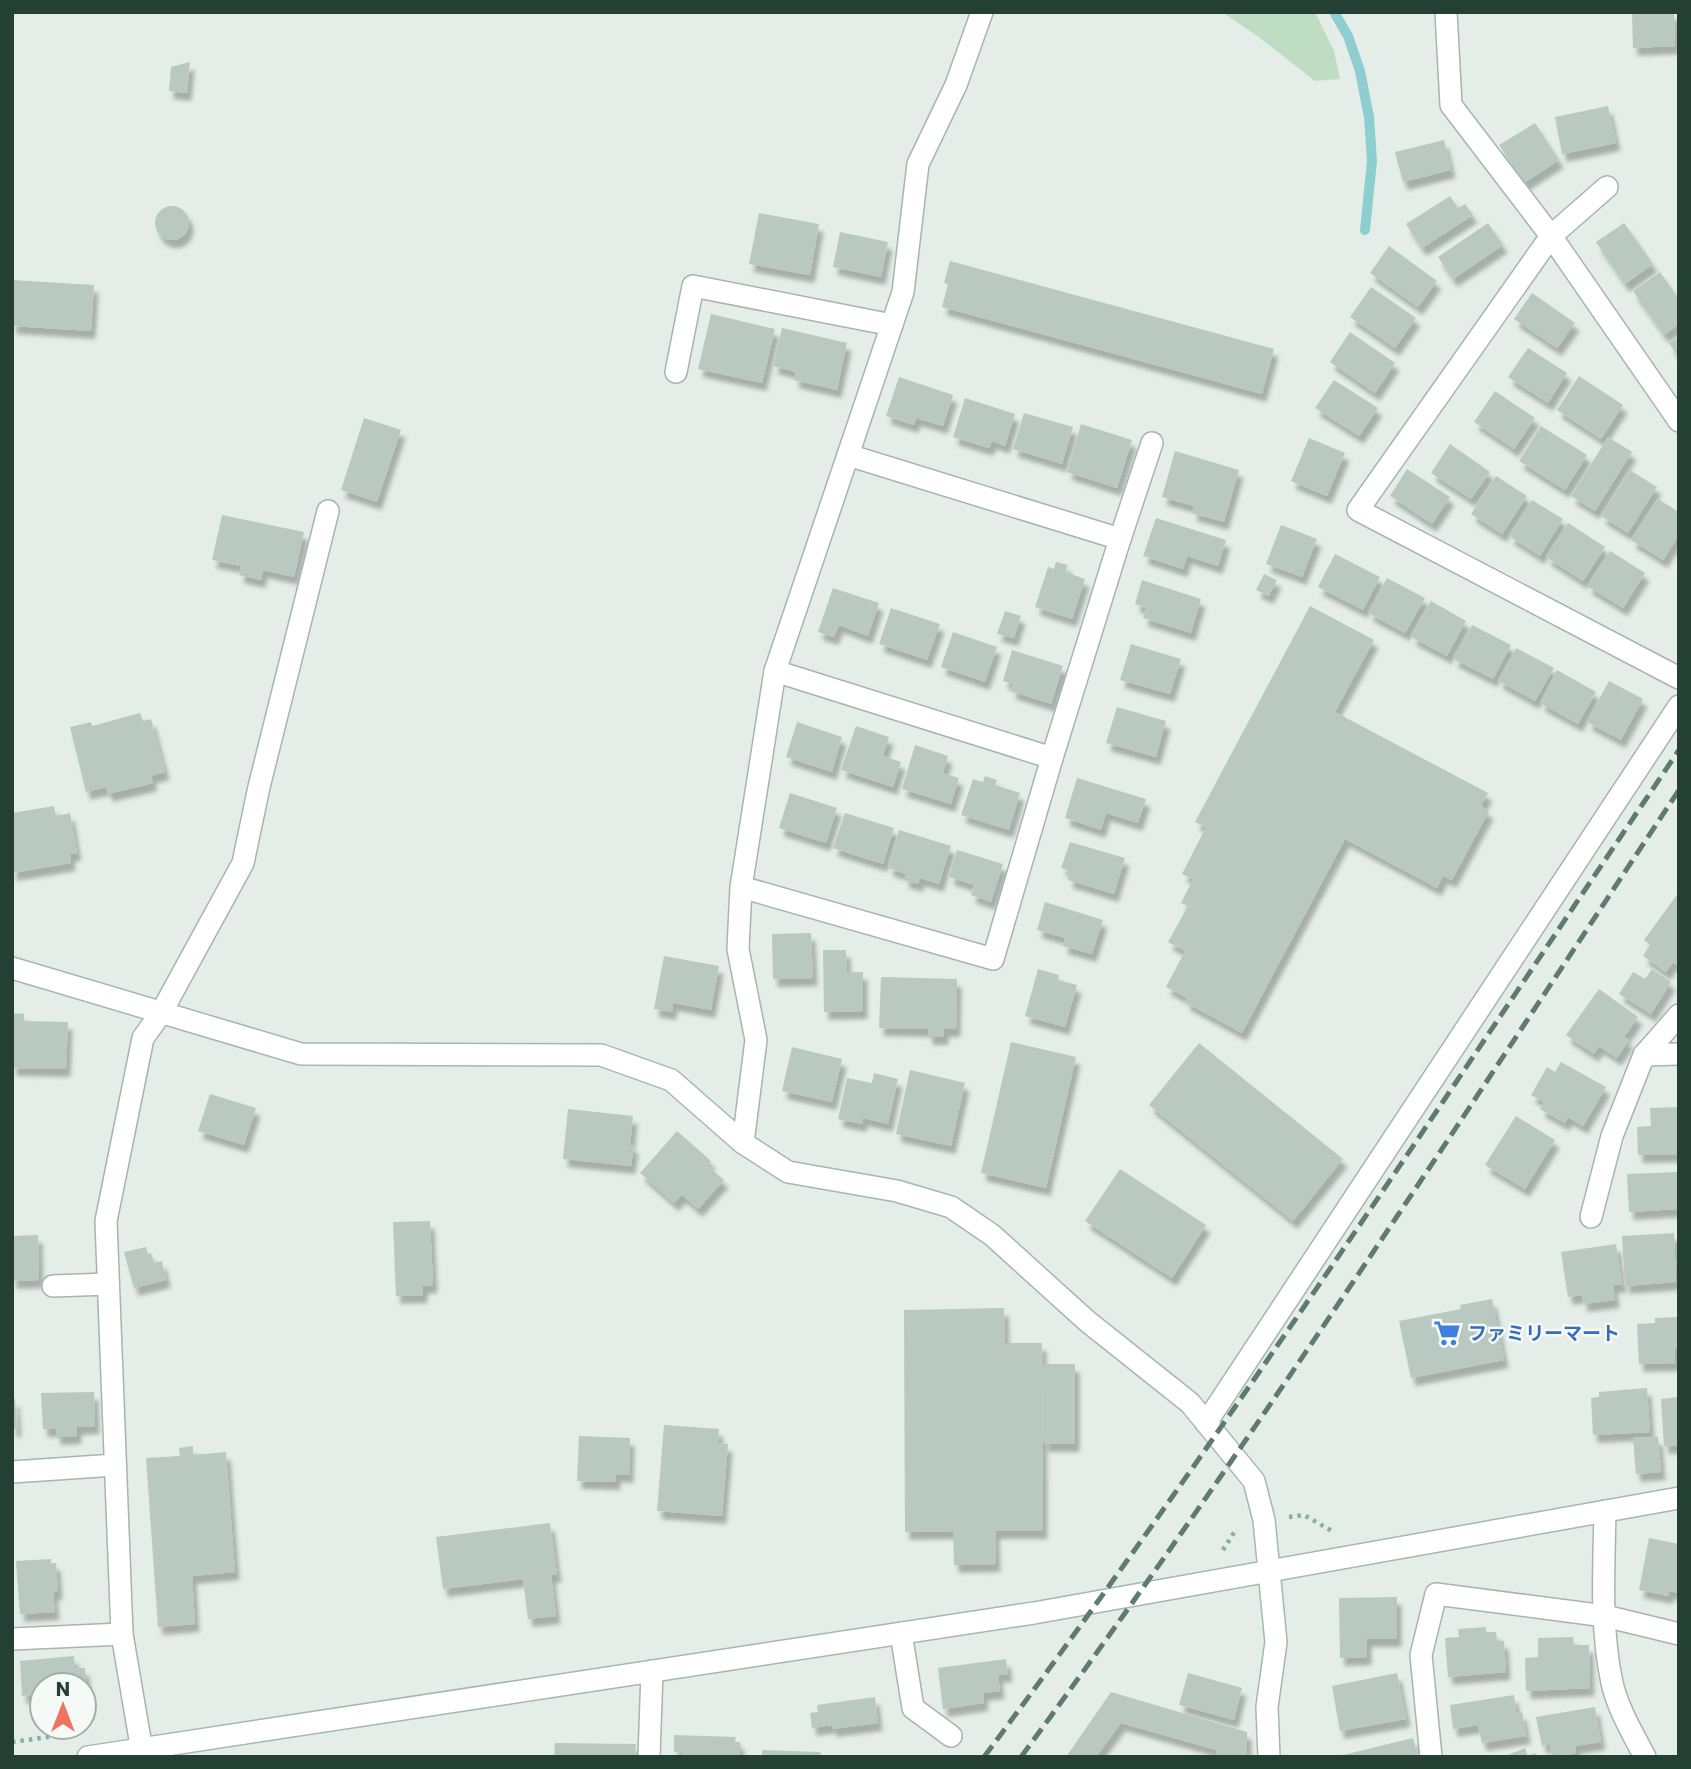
<svg xmlns="http://www.w3.org/2000/svg" width="1691" height="1769" font-family="Poppins,'Noto Sans JP',sans-serif">
	<style>
		.grass { fill: #beddc3 }
		.lines { fill: none; stroke-linecap: round; stroke-linejoin: round }
		.stream { stroke: #8ecdd0; stroke-width: 10 }
		.building { fill: #b9c8c1; filter: url(#shadow) }
		.street-casing { stroke: #a7b5ae; stroke-width: 24 }
		.secondary-casing { stroke: #a3b9af; stroke-width: 24 }
		.path { stroke: #86b09e; stroke-width: 4.5; stroke-dasharray: 3.5 5; stroke-linecap: butt }
		.street { stroke: #fff; stroke-width: 21 }
		.secondary { stroke: #fff; stroke-width: 21 }
		.rail { stroke: #5f7a6f; stroke-width: 5; stroke-dasharray: 14 7; stroke-linecap: butt }
		.labels { text-anchor: middle; dominant-baseline: central; stroke-width: 5; stroke-linejoin: round; paint-order: stroke }
		.shop-label { font-size: 19px; font-weight: bold; fill: #366cbe; stroke: #f5faf7; text-anchor: start }
	</style>
	<defs>
		<filter id="shadow"><feDropShadow dx="4.5" dy="8" stdDeviation="2" flood-color="#0004"/></filter>
	</defs>
	<rect width="100%" height="100%" fill="#e4ede8"/>
	<path class="grass" d="M1222 12H1315L1334 51 1340 79 1315 81 1260 38Z"/>
	<g class="lines">
		<path class="stream" d="M1334 12 1348 36 1360 71 1369 117 1372 161 1365 230"/>
	</g>
	<g class="building">
		<path d="M1632 12H1674L1675 46 1633 48Z"/>
		<path d="M190 62 187 93 169 91 171 67Z"/>
		<path d="M1608 106 1616 143 1562 154 1555 117Z"/>
		<path d="M1535 123 1559 160 1524 183 1499 145Z"/>
		<path d="M1444 140 1451 170 1403 182 1395 152Z"/>
		<path d="M1450 196 1458 208 1465 204 1473 215 1422 248 1406 224Z"/>
		<circle cx="172" cy="223" r="17"/>
		<path d="M759 213 819 224 810 275 749 264Z"/>
		<path d="M1488 223 1503 245 1453 279 1438 257Z"/>
		<path d="M1624 223 1653 264 1625 284 1596 242Z"/>
		<path d="M840 232 888 242 881 277 833 267Z"/>
		<path d="M1389 246 1437 281 1418 307 1370 273Z"/>
		<path d="M950 261 1274 349 1262 394 942 307 948 284 944 283Z"/>
		<path d="M1660 272 1679 299V324L1664 335 1633 291Z"/>
		<path d="M12 280 94 285 91 331 12 326Z"/>
		<path d="M1371 287 1416 318 1395 348 1350 317Z"/>
		<path d="M1532 293 1575 323 1557 348 1514 319Z"/>
		<path d="M711 314 775 329 762 383 698 369Z"/>
		<path d="M782 328 847 343 837 390 794 380 796 372 773 366Z"/>
		<path d="M1350 332 1395 363 1375 393 1330 362Z"/>
		<path d="M1679 337V358L1669 343Z"/>
		<path d="M1528 348 1567 373 1548 403 1508 377Z"/>
		<path d="M1579 376 1623 405 1601 439 1557 410Z"/>
		<path d="M899 377 953 395 943 426 916 418 914 425 886 416Z"/>
		<path d="M1334 380 1378 408 1359 436 1315 408Z"/>
		<path d="M1495 391 1535 418 1514 449 1474 422Z"/>
		<path d="M965 398 1015 414 1005 446 992 441 989 448 953 437Z"/>
		<path d="M1024 413 1073 427 1062 464 1013 449Z"/>
		<path d="M364 418 401 430 377 502 341 490Z"/>
		<path d="M1081 424 1132 440 1117 488 1067 472Z"/>
		<path d="M1541 426 1587 455 1565 490 1519 461Z"/>
		<path d="M1608 437 1632 452 1595 511 1571 496Z"/>
		<path d="M1309 438 1345 453 1327 496 1291 481Z"/>
		<path d="M1450 444 1490 472 1471 499 1431 473Z"/>
		<path d="M1175 451 1239 470 1224 522 1192 513 1194 506 1162 497Z"/>
		<path d="M1407 469 1450 497 1432 524 1390 496Z"/>
		<path d="M1630 470 1657 487 1628 533 1601 516Z"/>
		<path d="M1496 476 1527 496 1502 534 1471 514Z"/>
		<path d="M1658 499 1679 512V535L1663 560 1631 540Z"/>
		<path d="M1532 500 1563 519 1540 556 1509 536Z"/>
		<path d="M222 515 304 532 294 577 263 570 261 580 239 575 241 566 212 560Z"/>
		<path d="M1156 518 1226 540 1218 566 1187 556 1183 569 1143 556Z"/>
		<path d="M1568 523 1605 547 1583 581 1546 557Z"/>
		<path d="M1281 525 1317 539 1302 577 1266 564Z"/>
		<path d="M1610 551 1645 573 1623 608 1587 586Z"/>
		<path d="M1335 554 1380 577 1363 610 1318 587Z"/>
		<path d="M1056 562 1068 565 1065 572 1085 579 1072 619 1035 607 1048 567 1054 569Z"/>
		<path d="M1264 574 1277 580 1269 596 1256 590Z"/>
		<path d="M1387 578 1425 598 1405 633 1368 613Z"/>
		<path d="M1142 580 1201 599 1191 633 1143 618 1146 608 1135 604Z"/>
		<path d="M833 588 879 603 868 636 839 625 834 637 818 632Z"/>
		<path d="M1431 601 1466 621 1447 656 1411 637Z"/>
		<path d="M1310 606 1374 640 1335 712 1488 793 1481 806 1489 811 1452 880 1443 876 1437 888 1345 839 1242 1033 1185 1002 1187 998 1166 987 1185 951 1168 942 1188 906 1181 903 1193 879 1182 874 1206 827 1195 822Z"/>
		<path d="M891 608 940 624 927 660 879 644Z"/>
		<path d="M1005 611 1021 616 1014 638 997 634Z"/>
		<path d="M1472 625 1511 645 1493 679 1453 659Z"/>
		<path d="M953 632 997 647 985 682 941 667Z"/>
		<path d="M1131 644 1181 659 1170 694 1120 680Z"/>
		<path d="M1516 648 1554 668 1535 701 1498 681Z"/>
		<path d="M1012 650 1063 666 1051 704 1011 691 1013 684 1003 681Z"/>
		<path d="M1557 670 1596 692 1578 724 1540 703Z"/>
		<path d="M1609 681 1643 699 1621 740 1587 722Z"/>
		<path d="M1117 707 1166 721 1156 757 1106 743Z"/>
		<path d="M140 713 143 721 151 719 165 772 151 776 153 783 108 794 106 787 86 792 70 727 91 722 92 726Z"/>
		<path d="M797 722 842 737 832 772 786 757Z"/>
		<path d="M856 726 889 737 883 756 901 762 893 787 841 770Z"/>
		<path d="M915 745 948 756 943 773 959 778 951 804 902 789Z"/>
		<path d="M985 776 997 780 995 785 1020 793 1009 830 961 815 973 779 983 782Z"/>
		<path d="M1077 778 1146 799 1138 823 1106 813 1101 830 1065 818Z"/>
		<path d="M790 793 837 808 826 843 779 828Z"/>
		<path d="M54 806 56 816 70 813 77 853 70 854 71 863 12 873V813Z"/>
		<path d="M845 813 894 828 883 864 833 848Z"/>
		<path d="M899 830 951 846 939 884 920 878 918 884 904 880 906 874 888 868Z"/>
		<path d="M1070 842 1125 858 1114 894 1068 880 1070 871 1061 868Z"/>
		<path d="M957 850 1003 864 991 902 971 895 974 885 949 877Z"/>
		<path d="M1679 892V967L1673 962 1666 972 1643 956 1650 945 1644 940Z"/>
		<path d="M1045 902 1103 920 1092 954 1063 946 1065 938 1037 930Z"/>
		<path d="M811 933 813 978 773 979 772 934Z"/>
		<path d="M823 950H846L847 972H863V1011L824 1012Z"/>
		<path d="M664 956 719 966 711 1010 673 1003 672 1012 654 1009Z"/>
		<path d="M1038 969 1059 975 1058 980 1077 985 1065 1027 1025 1016Z"/>
		<path d="M1652 969 1671 982 1651 1014 1619 994 1633 972 1645 979Z"/>
		<path d="M881 977 957 979 956 1029H944V1037H928V1029L879 1028Z"/>
		<path d="M1599 989 1638 1017 1624 1037 1629 1040 1617 1058 1599 1046 1594 1054 1566 1035Z"/>
		<path d="M12 1013 24 1014V1021L68 1022 66 1069 12 1068Z"/>
		<path d="M1011 1042 1076 1057 1046 1188 981 1173Z"/>
		<path d="M1199 1043 1343 1159 1293 1221 1149 1105Z"/>
		<path d="M792 1047 842 1059 832 1102 782 1091Z"/>
		<path d="M1561 1062 1606 1087 1583 1126 1568 1117 1565 1123 1540 1109 1544 1102 1531 1095 1547 1067 1555 1072Z"/>
		<path d="M910 1070 965 1083 951 1146 896 1134Z"/>
		<path d="M874 1073 898 1079 888 1124 863 1118 862 1124 838 1119 847 1078 872 1083Z"/>
		<path d="M210 1094 256 1108 244 1145 198 1131Z"/>
		<path d="M1679 1107V1154L1638 1155 1637 1127 1651 1126 1650 1108Z"/>
		<path d="M568 1109 633 1116 630 1145 634 1146 631 1166 563 1159Z"/>
		<path d="M1516 1116 1555 1140 1525 1189 1485 1165Z"/>
		<path d="M677 1131 711 1161 707 1165 724 1180 698 1209 682 1195 674 1203 640 1173Z"/>
		<path d="M1120 1169 1206 1225 1172 1278 1085 1221Z"/>
		<path d="M1679 1172V1209L1629 1212 1627 1174Z"/>
		<path d="M430 1221 433 1285 423 1286V1295L396 1296 393 1222Z"/>
		<path d="M1674 1233 1676 1282 1625 1286 1622 1236Z"/>
		<path d="M38 1235 39 1280 12 1281V1236Z"/>
		<path d="M1616 1244 1622 1285H1613L1615 1300 1583 1304 1582 1295 1568 1297 1561 1252Z"/>
		<path d="M146 1247 148 1254 151 1253 154 1263 162 1261 166 1280 134 1288 124 1252Z"/>
		<path d="M1492 1299 1504 1360 1411 1378 1399 1321 1461 1309 1460 1305Z"/>
		<path d="M1004 1308 1005 1343H1042L1043 1531H995L996 1564 954 1565 953 1531 905 1532 904 1310Z"/>
		<path d="M1679 1317V1349H1675V1363L1639 1364 1637 1324 1655 1323V1318Z"/>
		<path d="M1043 1364H1075V1444H1044Z"/>
		<path d="M1647 1388 1650 1432 1593 1435 1591 1398 1599 1397V1392Z"/>
		<path d="M94 1392 95 1426 77 1427V1436L56 1437V1429H43L41 1393Z"/>
		<path d="M1679 1397V1445L1664 1446 1661 1399Z"/>
		<path d="M12 1399H15L17 1429H12Z"/>
		<path d="M664 1425 719 1429 718 1443 728 1444 722 1516 657 1511Z"/>
		<path d="M579 1436 630 1438 629 1475 616 1474V1482L577 1481Z"/>
		<path d="M1658 1437 1661 1472 1636 1474 1633 1438Z"/>
		<path d="M193 1446V1455L226 1452 235 1572 192 1576 195 1624 158 1627 146 1458 180 1456 179 1448Z"/>
		<path d="M550 1523 557 1575H551L556 1616 528 1619 523 1579 443 1589 436 1537Z"/>
		<path d="M1649 1538 1679 1544V1593L1669 1591V1596L1639 1590Z"/>
		<path d="M51 1559V1563H56L58 1592H53L55 1612 20 1614 16 1561Z"/>
		<path d="M1397 1597V1639H1367V1657L1340 1658 1339 1598Z"/>
		<path d="M1486 1627V1632H1496L1497 1641H1504L1506 1672 1448 1677 1445 1638 1459 1637 1458 1629Z"/>
		<path d="M1573 1637 1574 1645H1589L1590 1688 1526 1691 1525 1658 1538 1657V1638Z"/>
		<path d="M74 1656 75 1668H85L87 1691H84V1685H42V1694L22 1696 20 1661Z"/>
		<path d="M1006 1659 1008 1674 998 1675 1000 1691 983 1693 984 1703 943 1709 938 1668Z"/>
		<path d="M1188 1673 1242 1688 1234 1720 1179 1705Z"/>
		<path d="M1397 1673 1406 1719 1340 1731 1332 1686Z"/>
		<path d="M1111 1692 1247 1732V1757H1216V1750L1121 1723 1096 1757H1066Z"/>
		<path d="M1514 1695 1516 1713 1522 1712 1526 1736 1482 1743 1478 1725 1453 1729 1450 1705Z"/>
		<path d="M875 1697 878 1723 832 1729V1725L812 1728 810 1713 818 1712 817 1705Z"/>
		<path d="M1595 1707 1601 1742 1575 1746 1576 1753 1554 1757H1552L1550 1744 1542 1746 1536 1717Z"/>
		<path d="M674 1735 736 1737 735 1742H740V1757H682V1753L674 1752Z"/>
		<path d="M1413 1738 1418 1757H1339V1756Z"/>
		<path d="M555 1743 636 1744 635 1757H554Z"/>
		<path d="M1525 1748 1528 1756 1535 1753 1537 1757H1503Z"/>
		<path d="M762 1750 821 1752 820 1757H762Z"/>
	</g>
	<g class="lines">
		<defs>
			<g id="street">
				<path d="M1446 12 1451 105 1551 236 1607 187"/>
				<path d="M676 372 693 286 892 325"/>
				<path d="M1679 421 1551 236 1358 510 1679 678"/>
				<path d="M848 455 903 292 918 164 956 85 982 12"/>
				<path d="M1120 539 1152 443"/>
				<path d="M775 671 1052 758"/>
				<path d="M741 887 993 959 1052 758 1120 539 848 455 775 671 746 856 741 887 738 949 756 1040 743 1143"/>
				<path d="M1679 1015 1644 1055 1679 1054"/>
				<path d="M1591 1217 1612 1136 1644 1055"/>
				<path d="M53 1286 108 1284"/>
				<path d="M1206 1423 1679 706"/>
				<path d="M12 1472 115 1465"/>
				<path d="M1605 1511C1604 1568 1600 1627 1612 1683 1618 1709 1633 1734 1645 1757"/>
				<path d="M901 1633 913 1708 951 1736"/>
				<path d="M12 1639 122 1634"/>
				<path d="M143 1757 122 1634 106 1221 143 1038 161 1013 243 863 259 787 328 511"/>
				<path d="M649 1757 652 1671"/>
				<path d="M1431 1757 1421 1655 1436 1594 1605 1616 1679 1634"/>
			</g>
			<g id="secondary">
				<path d="M12 968 301 1054 601 1055 671 1080 743 1143 788 1172 897 1191 951 1207 992 1235 1087 1321 1190 1403 1254 1481 1264 1520 1276 1642 1267 1707 1269 1757"/>
				<path d="M88 1757 1034 1613 1679 1498"/>
			</g>
		</defs>
		<use href="#street" class="street-casing"/>
		<use href="#secondary" class="secondary-casing"/>
		<g class="path">
			<path d="M1289 1517 1304 1515 1332 1531"/>
			<path d="M1223 1550 1235 1531"/>
			<path d="M12 1742 70 1734"/>
		</g>
		<use href="#street" class="street"/>
		<use href="#secondary" class="secondary"/>
		<g class="rail">
			<path d="M984 1757C1228 1430 1451 1088 1679 750"/>
			<path d="M1021 1757C1252 1443 1464 1115 1679 790"/>
		</g>
	</g>
	<defs>
		<symbol id="supermarket-bare" viewBox="-9 -9 18 18"><path d="M-6-5.5h2.5l.6 2H6L4.5 2H-2.5L-4.4-4H-6ZM-1.5 3.2a1.3 1.3 0 1 0 .1 0ZM3 3.2a1.3 1.3 0 1 0 .1 0Z" fill="#3f7fe0" stroke="#f5faf7" stroke-width="2.5" paint-order="stroke"/></symbol>
	</defs>
	<g fill-rule="evenodd">
		<use href="#supermarket-bare" x="1428" y="1314" width="38" height="38"/>
	</g>
	<g class="labels">
		<g class="shop-label">
			<text x="1468" y="1333">ファミリーマート</text>
		</g>
	</g>
	<rect width="1691" height="1769" fill="none" stroke="#243f34" stroke-width="28"/>
	<g transform="translate(63 1706)"><circle r="33" fill="#f5faf7" stroke="#a1afa9" stroke-width="2"/>
	<path d="M0-5L12 26L0 18L-12 26Z" fill="#ee7461"/>
	<text y="-10" font-size="19" font-weight="bold" text-anchor="middle" fill="#243f34">N</text>
	</g>
</svg>
